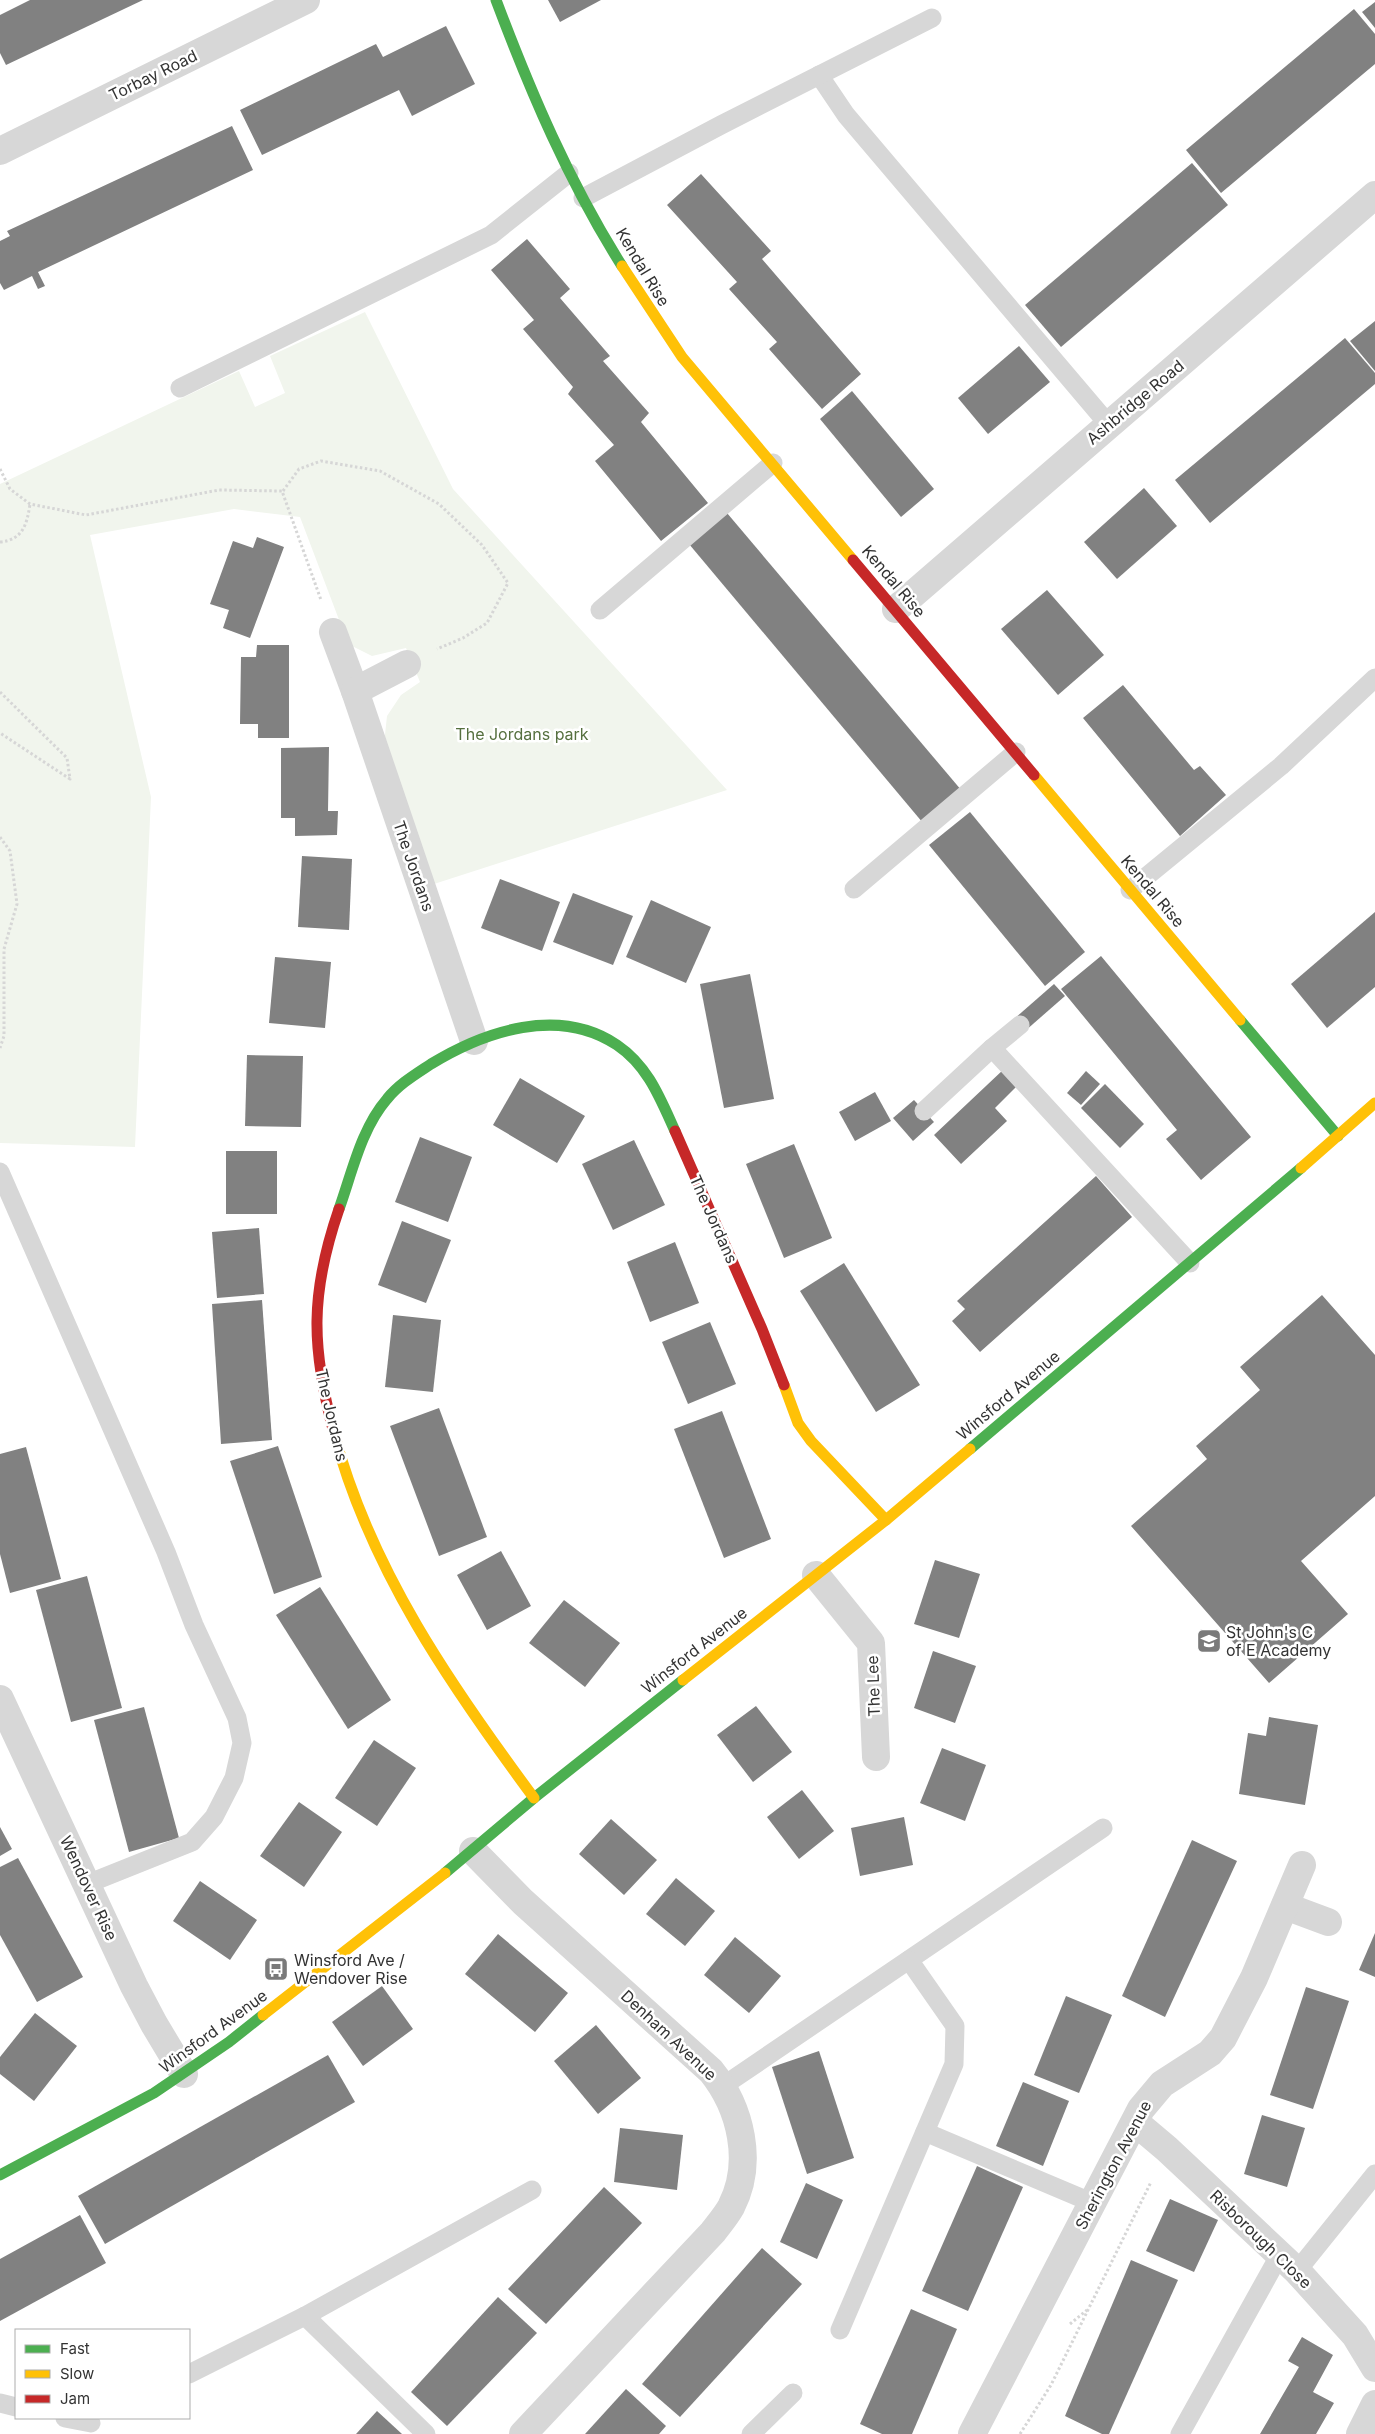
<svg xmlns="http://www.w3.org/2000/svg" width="1375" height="2434" font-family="Inter,sans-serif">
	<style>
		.green { fill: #f1f5ed }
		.building { fill: #818181 }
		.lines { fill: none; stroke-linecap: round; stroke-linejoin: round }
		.path { stroke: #d6d6d6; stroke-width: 3; stroke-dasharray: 2.5 2.5; stroke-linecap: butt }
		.lane { stroke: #d7d7d7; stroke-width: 19 }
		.street { stroke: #d7d7d7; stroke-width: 28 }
		.fast { stroke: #4caf50; stroke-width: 11 }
		.slow { stroke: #ffc107; stroke-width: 11 }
		.jam { stroke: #c62828; stroke-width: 11 }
		.labels { text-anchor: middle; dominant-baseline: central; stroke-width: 5; stroke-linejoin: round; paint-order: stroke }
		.street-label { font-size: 16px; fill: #333; stroke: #fff }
		.park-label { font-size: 16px; fill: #56703f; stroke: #fff }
		.poi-label { font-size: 16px; fill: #333; stroke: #fff; text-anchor: start }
	</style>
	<rect width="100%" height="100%" fill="#fff"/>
	<path class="green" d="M365 312 453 489 727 790 434 884 384 744 387 716 401 695 420 682 406 648 372 656 352 646 341 625 300 517 234 509 90 535 151 797 135 1147 0 1143V484L239 371 255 407 285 393 270 356Z"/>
	<g class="building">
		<path d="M30 0H143L6 65 0 53V15Z"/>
		<path d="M548 0H601L560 22Z"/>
		<path d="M1375 2V28L1362 12Z"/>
		<path d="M1354 9 1375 34V64L1221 193 1186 150Z"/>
		<path d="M446 26 475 84 412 116 399 90 262 155 240 110 376 44 383 57Z"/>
		<path d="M232 126 253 170 38 272 45 286 38 289 32 276 4 290 0 283V241L10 236 7 231Z"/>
		<path d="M1192 163 1228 205 1061 347 1025 305Z"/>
		<path d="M701 174 771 251 762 259 861 374 822 409 769 349 777 342 729 289 737 282 667 205Z"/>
		<path d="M527 239 570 289 560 298 610 356 603 361 649 413 641 422 708 503 661 541 595 461 614 445 568 394 573 387 523 329 534 320 491 270Z"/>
		<path d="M1375 321V371L1350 341Z"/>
		<path d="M1345 338 1375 373V384L1210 523 1175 480Z"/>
		<path d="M1019 346 1050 382 988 434 958 398Z"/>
		<path d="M852 391 934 489 901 517 820 419Z"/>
		<path d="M1144 488 1177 526 1117 579 1084 542Z"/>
		<path d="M727 513 962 791 923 823 689 544Z"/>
		<path d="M257 537 284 547 250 638 223 628 229 610 210 604 233 541 253 548Z"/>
		<path d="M1047 590 1104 655 1058 695 1001 629Z"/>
		<path d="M257 645H289V738H258V724H240L241 657H256Z"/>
		<path d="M1123 685 1194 770 1200 766 1226 795 1180 836 1083 718Z"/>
		<path d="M329 747 328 811H338L337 835 295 836V818H281V748Z"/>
		<path d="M970 812 1085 952 1045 986 929 845Z"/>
		<path d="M302 856 352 859 349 930 298 927Z"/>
		<path d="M500 879 560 902 542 951 481 928Z"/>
		<path d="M573 893 633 916 613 965 553 942Z"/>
		<path d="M651 900 711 927 686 983 626 957Z"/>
		<path d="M1375 912V987L1327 1028 1291 984Z"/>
		<path d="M1101 956 1251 1137 1201 1180 1166 1139 1177 1130 1061 989Z"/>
		<path d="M275 957 331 962 325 1028 269 1023Z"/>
		<path d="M750 974 774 1099 724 1108 700 984Z"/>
		<path d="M1054 984 1065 996 1025 1031 1014 1019Z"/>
		<path d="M247 1055 303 1056 301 1127 245 1126Z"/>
		<path d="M1004 1069 1018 1085 995 1108 1007 1121 961 1164 934 1135Z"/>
		<path d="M1086 1071 1100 1084 1081 1105 1067 1093Z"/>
		<path d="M520 1078 585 1116 557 1163 493 1125Z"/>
		<path d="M1105 1084 1144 1124 1120 1148 1081 1108Z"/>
		<path d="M875 1092 891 1121 855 1141 839 1112Z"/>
		<path d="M914 1100 934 1122 913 1141 893 1118Z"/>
		<path d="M420 1137 472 1157 448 1222 395 1202Z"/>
		<path d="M634 1140 665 1205 613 1230 582 1164Z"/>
		<path d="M794 1144 832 1238 784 1258 746 1164Z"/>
		<rect x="226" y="1151" width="51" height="63"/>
		<path d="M1096 1176 1132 1217 980 1352 952 1321 965 1309 957 1301Z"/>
		<path d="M402 1221 451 1240 426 1303 378 1285Z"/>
		<path d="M259 1228 264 1294 217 1298 212 1232Z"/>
		<path d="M675 1242 699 1303 650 1322 627 1262Z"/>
		<path d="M844 1263 920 1385 876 1412 800 1291Z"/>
		<path d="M1322 1295 1375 1355V1496L1301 1561 1348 1614 1269 1683 1131 1526 1207 1459 1196 1446 1260 1390 1240 1367Z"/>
		<path d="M262 1300 272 1440 221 1444 212 1304Z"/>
		<path d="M393 1315 441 1320 433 1392 385 1387Z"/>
		<path d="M710 1322 736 1384 688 1404 662 1342Z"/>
		<path d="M439 1408 487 1537 439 1556 390 1426Z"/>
		<path d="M722 1411 771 1539 724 1558 674 1429Z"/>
		<path d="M278 1446 322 1577 274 1594 230 1461Z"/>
		<path d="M26 1447 61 1579 10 1593 0 1554V1454Z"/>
		<path d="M501 1551 531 1606 487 1630 457 1575Z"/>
		<path d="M935 1560 980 1574 959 1638 914 1624Z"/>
		<path d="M87 1576 122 1708 71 1722 36 1590Z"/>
		<path d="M320 1587 391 1700 348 1729 276 1615Z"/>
		<path d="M564 1600 620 1643 585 1687 529 1643Z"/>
		<path d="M933 1651 976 1666 955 1723 914 1708Z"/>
		<path d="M756 1706 792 1752 753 1782 717 1735Z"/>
		<path d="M144 1707 179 1838 129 1852 94 1720Z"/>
		<path d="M1269 1717 1318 1725 1305 1805 1239 1794 1248 1733 1266 1736Z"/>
		<path d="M374 1740 416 1768 377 1826 335 1798Z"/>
		<path d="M942 1748 986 1765 965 1821 920 1803Z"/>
		<path d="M802 1790 834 1831 799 1859 767 1817Z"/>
		<path d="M299 1802 342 1832 304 1887 260 1856Z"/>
		<path d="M904 1817 913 1865 860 1876 851 1828Z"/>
		<path d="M611 1819 657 1860 624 1895 579 1854Z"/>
		<path d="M0 1827 12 1849 0 1856Z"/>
		<path d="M1192 1840 1237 1861 1165 2017 1122 1996Z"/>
		<path d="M18 1858 83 1977 37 2002 0 1935V1867Z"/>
		<path d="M676 1878 715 1911 685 1946 646 1914Z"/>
		<path d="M200 1881 257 1920 230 1960 173 1921Z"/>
		<path d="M1375 1933V1977L1359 1970Z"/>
		<path d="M498 1934 568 1993 535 2032 465 1974Z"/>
		<path d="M735 1937 781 1976 749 2013 704 1975Z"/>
		<path d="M382 1986 413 2029 363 2066 332 2022Z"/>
		<path d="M1306 1987 1349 2001 1313 2109 1270 2095Z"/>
		<path d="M1066 1996 1112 2015 1079 2093 1034 2075Z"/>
		<path d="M35 2013 77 2046 34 2101 0 2074V2057Z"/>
		<path d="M596 2025 641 2078 598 2114 554 2061Z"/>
		<path d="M819 2051 854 2158 807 2174 772 2067Z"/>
		<path d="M328 2055 355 2102 105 2244 78 2196Z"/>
		<path d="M1023 2082 1069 2101 1043 2166 996 2146Z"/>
		<path d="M1262 2115 1305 2128 1287 2187 1244 2174Z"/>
		<path d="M620 2128 683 2135 677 2190 614 2182Z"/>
		<path d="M977 2166 1023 2187 968 2311 922 2291Z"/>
		<path d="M806 2183 843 2200 817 2259 780 2242Z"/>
		<path d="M604 2187 642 2223 546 2324 508 2289Z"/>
		<path d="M1170 2199 1218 2220 1194 2272 1146 2251Z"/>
		<path d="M80 2215 106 2263 0 2321V2259Z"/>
		<path d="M762 2248 802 2284 680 2417 642 2384Z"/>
		<path d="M1131 2260 1178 2280 1109 2434H1102L1065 2416Z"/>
		<path d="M498 2297 537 2333 447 2426 411 2392Z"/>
		<path d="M911 2309 957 2329 912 2434H882L860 2424Z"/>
		<path d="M1302 2337 1333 2355 1313 2392 1334 2403 1316 2434H1260L1299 2367 1288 2361Z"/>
		<path d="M626 2389 666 2426 659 2434H585Z"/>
		<path d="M377 2411 402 2434H356Z"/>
	</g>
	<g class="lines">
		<g class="path">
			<path d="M0 469 10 489 30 504 86 515 219 490 282 491 321 600"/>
			<path d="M283 491 299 469 321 461 380 471 439 504 482 545 508 583 487 623 463 638 437 649"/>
			<path d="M0 542C23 540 27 524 30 504"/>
			<path d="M0 692 67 758 70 779 0 733"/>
			<path d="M0 837 10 851 17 904 4 949V1036L0 1048"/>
			<path d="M1070 2324 1087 2310"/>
			<path d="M1020 2434 1051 2385 1151 2182"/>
		</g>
		<g class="lane">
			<path d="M819 75 846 115 1109 425"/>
			<path d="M583 198 721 125 932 18"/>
			<path d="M180 388 491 235 569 173"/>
			<path d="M600 610 773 463"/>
			<path d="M854 889 1016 752"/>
			<path d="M1130 890 1281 766 1375 678"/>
			<path d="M992 1048 1190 1263"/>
			<path d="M924 1111 992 1048 1020 1025"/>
			<path d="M0 1172 166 1552 194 1625 237 1718 242 1743 234 1778 214 1817 192 1842 87 1884"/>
			<path d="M723 2086 1103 1828"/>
			<path d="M925 2132 1093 2203"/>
			<path d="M1297 2271 1375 2174"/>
			<path d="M305 2316 426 2434"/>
			<path d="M840 2330 954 2064 955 2026 909 1960"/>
			<path d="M189 2374 305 2316 532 2190"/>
			<path d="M0 2403 16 2407"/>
			<path d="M65 2418 91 2423"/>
			<path d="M751 2434 793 2393"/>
			<path d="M1180 2434 1279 2256"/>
		</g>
		<g class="street">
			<path d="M0 151 306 0"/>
			<path d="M896 609 1375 195"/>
			<path d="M333 632 355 691"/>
			<path d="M407 664 355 691 474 1041"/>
			<path d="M816 1575 871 1643 876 1757"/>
			<path d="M0 1699 134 1986 154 2024 184 2074"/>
			<path d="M473 1851 523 1902 711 2071C741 2108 754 2163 731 2207 726 2216 719 2224 713 2232L523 2434"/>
			<path d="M1285 1906 1328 1922"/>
			<path d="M1135 2122 1167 2149 1297 2271 1355 2335 1375 2368"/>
			<path d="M972 2434 1141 2109 1162 2084 1210 2053 1223 2038 1254 1978 1302 1865"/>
			<path d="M1360 2434 1375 2404"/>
		</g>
		<g class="fast">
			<path d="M496 0C531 93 569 182 622 266"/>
			<path d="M1240 1020 1338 1136"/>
			<path d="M339 1209C352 1173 361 1129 387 1099 399 1084 416 1074 431 1064 485 1031 559 1006 617 1045 648 1066 660 1098 675 1131"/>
			<path d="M970 1449 1301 1168"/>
			<path d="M445 1873 534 1798 683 1680"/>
			<path d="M0 2175 154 2093 229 2042 263 2015"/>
		</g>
		<g class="slow">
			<path d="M622 266 682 357 853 560"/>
			<path d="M1034 775 1240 1020"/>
			<path d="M1301 1168 1375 1103"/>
			<path d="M784 1385 798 1423 811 1441 886 1520"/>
			<path d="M334 1433C370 1569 451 1686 534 1798"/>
			<path d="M683 1680 886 1520 970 1449"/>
			<path d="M263 2015 445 1873"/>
		</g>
		<g class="jam">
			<path d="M853 560 1034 775"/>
			<path d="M675 1131 762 1329 784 1385"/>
			<path d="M334 1433C311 1348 310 1293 339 1209"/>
		</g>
	</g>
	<defs>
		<symbol id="school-square" viewBox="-11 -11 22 22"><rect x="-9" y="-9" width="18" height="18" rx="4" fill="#7a7a7a" stroke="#fff"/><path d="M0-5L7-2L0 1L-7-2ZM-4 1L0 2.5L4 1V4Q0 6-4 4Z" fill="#fff"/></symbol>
		<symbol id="bus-square" viewBox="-11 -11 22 22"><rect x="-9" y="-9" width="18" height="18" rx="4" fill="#7a7a7a" stroke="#fff"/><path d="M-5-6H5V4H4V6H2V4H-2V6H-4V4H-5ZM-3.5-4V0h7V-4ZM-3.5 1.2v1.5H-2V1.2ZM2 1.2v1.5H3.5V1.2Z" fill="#fff"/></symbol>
	</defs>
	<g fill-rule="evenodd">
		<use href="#school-square" x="1195" y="1627" width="28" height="28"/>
		<use href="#bus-square" x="262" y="1955" width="28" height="28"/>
	</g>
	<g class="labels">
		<g class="street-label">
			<text transform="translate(153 75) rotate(-26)">Torbay Road</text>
			<text transform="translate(643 267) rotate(59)">Kendal Rise</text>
			<text transform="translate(1135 402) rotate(-40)">Ashbridge Road</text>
			<text transform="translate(894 581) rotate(50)">Kendal Rise</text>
			<text transform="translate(414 866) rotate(71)">The Jordans</text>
			<text transform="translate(1153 891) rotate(50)">Kendal Rise</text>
			<text transform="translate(714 1219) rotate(66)">The Jordans</text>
			<text transform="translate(1008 1395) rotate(-40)">Winsford Avenue</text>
			<text transform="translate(332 1415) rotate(77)">The Jordans</text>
			<text transform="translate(694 1650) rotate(-38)">Winsford Avenue</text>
			<text transform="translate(873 1686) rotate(-92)">The Lee</text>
			<text transform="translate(89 1888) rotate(65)">Wendover Rise</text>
			<text transform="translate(213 2031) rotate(-36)">Winsford Avenue</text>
			<text transform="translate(669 2035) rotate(43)">Denham Avenue</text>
			<text transform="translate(1113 2165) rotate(-62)">Sherington Avenue</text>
			<text transform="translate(1261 2239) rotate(44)">Risborough Close</text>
		</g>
		<g class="park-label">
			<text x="522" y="734">The Jordans park</text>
		</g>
		<g class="poi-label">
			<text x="1226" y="1632">St John's C<tspan x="1226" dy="18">of E Academy</tspan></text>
			<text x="294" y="1960">Winsford Ave /<tspan x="294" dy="18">Wendover Rise</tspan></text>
		</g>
	</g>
	<rect x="15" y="2329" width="175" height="90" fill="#ffffff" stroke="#adadad"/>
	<rect x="25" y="2345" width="25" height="8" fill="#4caf50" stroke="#adadad"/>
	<text x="60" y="2354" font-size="15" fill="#333333">Fast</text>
	<rect x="25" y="2370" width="25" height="8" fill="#ffc107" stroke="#adadad"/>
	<text x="60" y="2379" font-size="15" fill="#333333">Slow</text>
	<rect x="25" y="2395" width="25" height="8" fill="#c62828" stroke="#adadad"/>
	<text x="60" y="2404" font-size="15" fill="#333333">Jam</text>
</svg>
